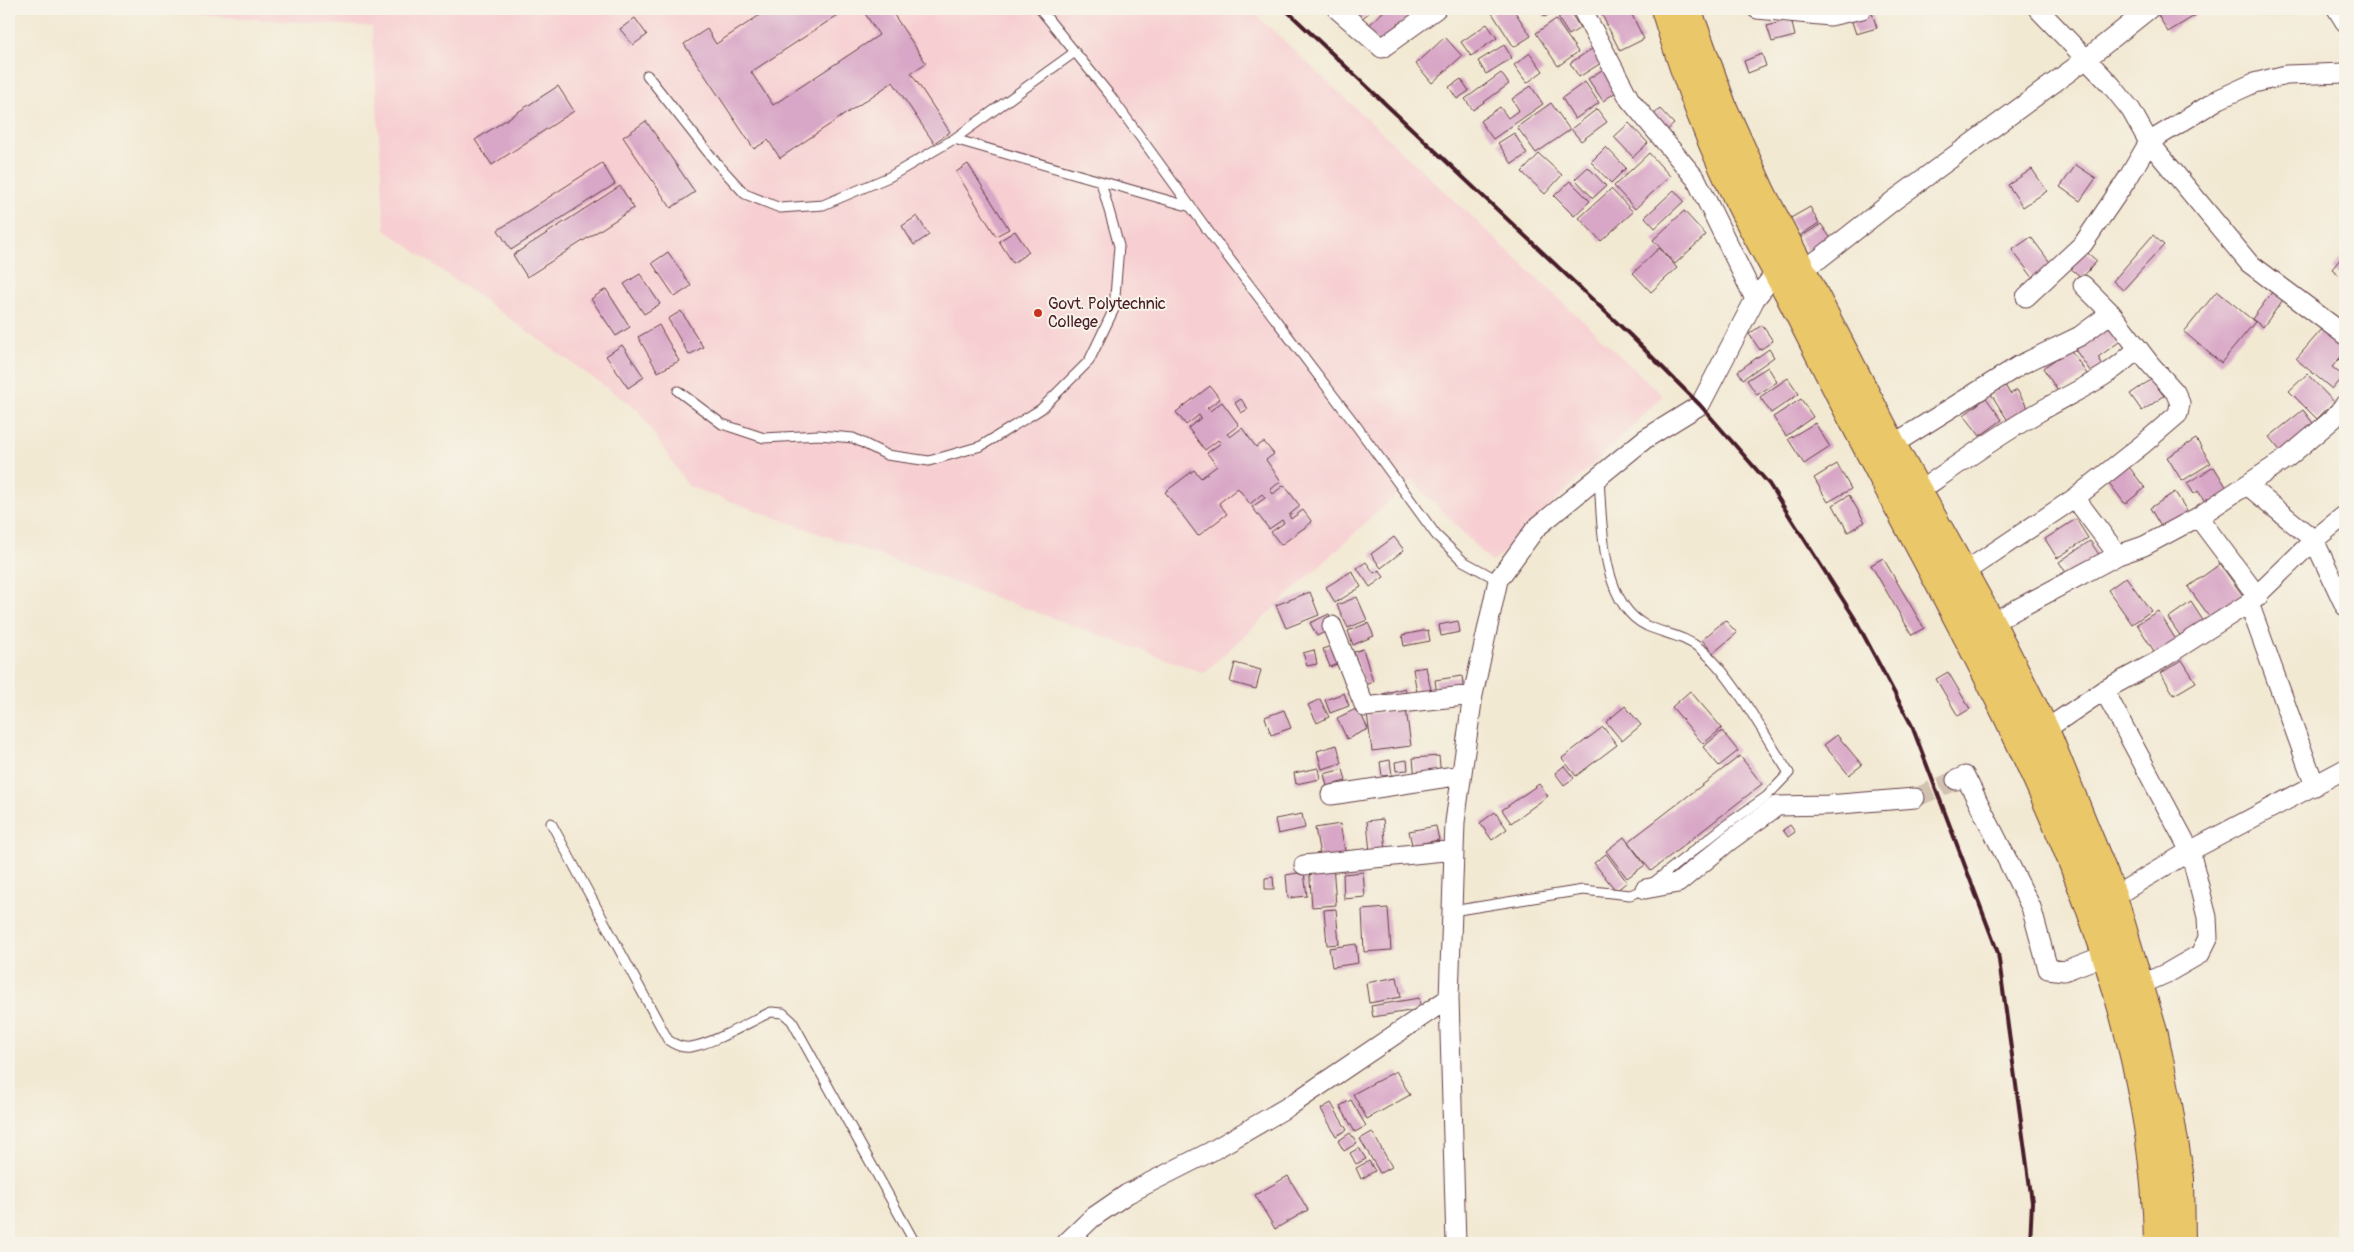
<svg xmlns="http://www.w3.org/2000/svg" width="2354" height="1252" font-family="Pangolin,sans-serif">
<rect width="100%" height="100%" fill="#f7f3e8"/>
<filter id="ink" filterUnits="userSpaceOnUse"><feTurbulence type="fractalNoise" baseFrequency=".02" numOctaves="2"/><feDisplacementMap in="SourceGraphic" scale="10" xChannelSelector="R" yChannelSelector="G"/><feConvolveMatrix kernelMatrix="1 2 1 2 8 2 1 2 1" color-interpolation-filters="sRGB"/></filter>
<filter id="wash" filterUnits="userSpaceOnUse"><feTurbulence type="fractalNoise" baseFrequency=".0096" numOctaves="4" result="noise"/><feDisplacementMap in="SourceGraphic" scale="20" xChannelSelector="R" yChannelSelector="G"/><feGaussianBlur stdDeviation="1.12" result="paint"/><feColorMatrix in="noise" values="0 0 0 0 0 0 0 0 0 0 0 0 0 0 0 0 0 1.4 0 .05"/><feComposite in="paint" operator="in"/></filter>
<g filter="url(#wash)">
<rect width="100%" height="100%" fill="#f2e9d3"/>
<path fill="#f7cfd2" d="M108,9H1250L1663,396L1492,563L1412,480L1204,673L688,486L638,410L385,230L372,27Z"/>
<g id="blocks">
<path fill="#d8a6c6" d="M769,9H847L751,72L773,105L879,35L862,9H890L926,63L911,73L950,132L934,143L893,82L780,158L768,140L754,149L684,44L707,29L716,44Z
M1347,9H1374L1357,22Z
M1386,9H1419L1380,44L1366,28Z
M1499,9H1513L1531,36L1514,47L1492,13Z
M1539,9H1557L1545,17Z
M1599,9H1629L1644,39L1620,51Z
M2157,9H2192L2196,15L2168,32L2155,10Z
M1569,10L1580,28L1569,35L1558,18Z
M1872,13L1877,28L1856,34L1851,19Z
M635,18L647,35L633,45L620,29Z
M1556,19L1578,52L1558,66L1536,33Z
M1791,19L1795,36L1772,42L1767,26Z
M1487,24L1497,38L1471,56L1461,42Z
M1445,37L1462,56L1432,83L1416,64Z
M1504,45L1512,58L1486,74L1478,61Z
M1592,49L1601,63L1579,77L1570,63Z
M1530,53L1543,71L1527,83L1514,65Z
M1762,54L1766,66L1748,73L1744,61Z
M1605,68L1619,90L1603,101L1588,79Z
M1501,73L1509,84L1473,110L1465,99Z
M1461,79L1469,91L1457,99L1449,87Z
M1585,82L1599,103L1575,119L1562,98Z
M558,86L574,111L492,165L475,140Z
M1531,86L1543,104L1493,139L1480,121L1500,107L1508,118L1519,110L1512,99Z
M1551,103L1570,130L1536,153L1517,127Z
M1597,109L1607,122L1581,141L1571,129Z
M1660,109L1674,124L1664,133L1650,118Z
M646,121L695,192L671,208L623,137Z
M1629,123L1648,143L1633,157L1614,137Z
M1514,133L1527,154L1512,164L1498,143Z
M1606,147L1626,168L1611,183L1591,162Z
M1649,153L1670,176L1635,209L1614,186Z
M1539,154L1562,175L1545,194L1522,172Z
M602,163L615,184L511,250L498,230Z
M968,164L1009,229L996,236L956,172Z
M2076,165L2096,178L2080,201L2060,187Z
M1588,167L1606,186L1593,198L1575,179Z
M2032,169L2047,191L2023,207L2008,185Z
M1570,181L1590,201L1574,216L1554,196Z
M620,186L634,208L527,277L513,255Z
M1611,189L1633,212L1601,241L1579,218Z
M1674,190L1684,201L1655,228L1645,217Z
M1810,207L1819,223L1799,236L1789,219Z
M1684,211L1706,235L1675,264L1653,240Z
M917,216L929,235L914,245L902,226Z
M1821,224L1832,240L1810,254L1799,238Z
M1015,231L1029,252L1013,263L999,241Z
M2153,235L2164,245L2123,290L2113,281Z
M2031,237L2055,269L2037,283L2012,250Z
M1659,248L1677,268L1651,292L1633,273Z
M2083,249L2097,261L2082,278L2068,266Z
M668,252L691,286L675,297L652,263Z
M2345,253V270L2340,276L2332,269Z
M640,274L660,304L644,314L624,284Z
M606,289L630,327L616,336L591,299Z
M2217,291L2255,322L2221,363L2184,332Z
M2273,291L2283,300L2263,327L2252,319Z
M681,311L703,347L689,355L668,319Z
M2110,323L2122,340L2098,357L2106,370L2095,378L2074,348Z
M659,325L679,361L658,372L638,337Z
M1762,325L1773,341L1760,350L1749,334Z
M2323,328L2345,347V352L2332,367L2343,376L2332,389L2296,359Z
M622,345L644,377L628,388L606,356Z
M1769,349L1774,357L1743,379L1738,371Z
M2070,349L2087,374L2059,393L2043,368Z
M1768,367L1777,382L1757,395L1747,380Z
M2307,374L2334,402L2317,419L2289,391Z
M1788,378L1799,394L1771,413L1760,397Z
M2152,379L2164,396L2142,411L2130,394Z
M2005,385L2010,394L2017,390L2030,411L2010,424L1991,394Z
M1210,386L1220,399L1207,408L1210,411L1222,402L1239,425L1227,434L1230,437L1242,428L1256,447L1264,442L1274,454L1266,460L1281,481L1270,490L1273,494L1284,485L1300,506L1289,515L1291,519L1303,510L1312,522L1281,545L1271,532L1284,523L1282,520L1269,529L1252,507L1265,498L1262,494L1250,504L1238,488L1219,503L1227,514L1198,536L1165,492L1194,470L1201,478L1217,466L1207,453L1221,443L1218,440L1205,450L1188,428L1201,418L1199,415L1186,425L1176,412Z
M1986,398L2002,420L1980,436L1964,415Z
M1241,399L1248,409L1241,413L1235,403Z
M1801,399L1813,417L1786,436L1773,417Z
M2303,410L2315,426L2282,453L2269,437Z
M1815,423L1830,447L1804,464L1788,439Z
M2196,439L2211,463L2182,481L2167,457Z
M2126,463L2145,488L2125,504L2106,479Z
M1837,464L1851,489L1828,502L1814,478Z
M2214,467L2230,493L2208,506L2198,491L2194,494L2187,483Z
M2175,492L2189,514L2163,530L2150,508Z
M1849,495L1865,522L1848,532L1833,505Z
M2076,519L2088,538L2057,558L2045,539Z
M1394,537L1404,550L1381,568L1371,554Z
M2090,541L2102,559L2071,580L2059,562Z
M1883,558L1924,628L1912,635L1871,565Z
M1366,562L1374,573L1379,570L1384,577L1370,587L1357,568Z
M2220,564L2244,597L2212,620L2188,587Z
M1352,571L1361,587L1335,603L1326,587Z
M2126,577L2151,611L2132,624L2108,590Z
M1310,592L1319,615L1286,628L1276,605Z
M1357,597L1367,620L1348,628L1337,605Z
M2191,602L2206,625L2184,641L2168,618Z
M2158,611L2178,643L2157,656L2137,624Z
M1329,614L1335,627L1317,636L1310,623Z
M1725,620L1737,633L1713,653L1702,640Z
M1458,621L1460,632L1441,636L1439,625Z
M1368,623L1374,636L1353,645L1348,631Z
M1428,630L1430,641L1404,646L1402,635Z
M1342,641L1350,658L1330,667L1323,649Z
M1363,649L1373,682L1365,685L1354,652Z
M1314,650L1317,664L1307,666L1303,653Z
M2182,660L2196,682L2174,695L2161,673Z
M1235,663L1261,670L1256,689L1230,682Z
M1426,667L1431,690L1417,693L1413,669Z
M1948,672L1970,709L1958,716L1936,679Z
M1462,676L1464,693L1437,696L1435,680Z
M1405,688L1409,704L1372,697Z
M1690,691L1722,728L1703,744L1672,707Z
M1344,693L1349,706L1330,713L1325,700Z
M1320,699L1329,717L1317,723L1308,705Z
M1625,706L1641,725L1622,741L1606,722Z
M1358,708L1368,729L1347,739L1337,718Z
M1406,709L1411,746L1372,751L1367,714Z
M1284,710L1291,728L1271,735L1265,717Z
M1603,727L1617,745L1576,776L1562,758Z
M1722,731L1738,751L1719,766L1703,747Z
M1837,735L1862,765L1849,775L1824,745Z
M1337,745L1342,763L1322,769L1317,751Z
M1439,756L1441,777L1415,779L1413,758Z
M1740,756L1762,784L1651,871L1628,842Z
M1390,760L1392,775L1382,776L1380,762Z
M1407,760L1408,770L1396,771L1395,762Z
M1564,766L1574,778L1564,785L1555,773Z
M1318,768L1320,779L1296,784L1294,773Z
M1343,769L1346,781L1327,786L1324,774Z
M1539,784L1548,796L1511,823L1502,810Z
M1495,812L1507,829L1492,840L1480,823Z
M1302,814L1305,828L1278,834L1275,819Z
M1383,819L1386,851L1370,853L1367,821Z
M1340,824L1346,856L1321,861L1315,828Z
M1790,825L1795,832L1788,837L1783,830Z
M1436,826L1439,840L1412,845L1409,831Z
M1624,837L1645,865L1627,878L1606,851Z
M1606,854L1627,882L1616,891L1594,863Z
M1333,864L1336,905L1312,907L1309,867Z
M1304,872L1307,896L1288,898L1286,875Z
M1363,872L1365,897L1344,899L1343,874Z
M1273,877L1274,889H1265V878Z
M1388,908L1391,950L1364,952L1362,910Z
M1336,909L1339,944L1327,945L1324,910Z
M1356,944L1358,963L1332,967L1329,948Z
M1397,977L1401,997L1369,1003L1366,983Z
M1419,998L1421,1009L1373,1017L1371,1006Z
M1396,1071L1410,1095L1367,1119L1353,1094Z
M1351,1100L1366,1126L1355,1132L1340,1106Z
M1331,1103L1347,1130L1336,1136L1321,1109Z
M1372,1132L1392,1167L1380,1173L1360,1139Z
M1350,1133L1357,1143L1344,1151L1338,1141Z
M1359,1148L1366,1159L1356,1164L1350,1153Z
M1369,1161L1375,1171L1361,1179L1356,1168Z
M1288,1176L1308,1210L1275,1229L1255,1195Z"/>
</g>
</g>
<g filter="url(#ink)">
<use href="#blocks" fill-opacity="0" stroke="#633d44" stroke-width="1"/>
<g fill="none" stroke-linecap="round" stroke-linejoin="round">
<path stroke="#d0c1b1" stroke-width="19" stroke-dasharray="19 9" stroke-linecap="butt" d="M1915,798L1956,780"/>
<defs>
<path id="lane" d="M1040,9L1109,94L1209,232L1358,428L1436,535L1463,561L1498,580
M647,75L714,160L745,194L780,208L823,205L889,177L954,139L1075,52
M954,139L1191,207
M678,391L722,424L764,438L819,435L853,438L887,455L929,461L981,446L1041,409L1089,361L1114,309L1119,246L1101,182
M551,823L668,1040C675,1045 681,1048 690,1047C713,1044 749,1022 771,1012L783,1013L792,1021L915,1243
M1452,911L1583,890L1630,895L1645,889L1726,825L1766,797L1789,773C1766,738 1733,676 1702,650C1685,636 1666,634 1647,626C1600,604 1602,520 1599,477"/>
<path id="street" d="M1337,9L1382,48L1436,9
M1582,9L1630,100L1696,179L1755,299
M1757,9L1830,16L1862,9
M2038,9L2111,85L2131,110L2149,142L2249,263L2345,335
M2337,9L2345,22
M1800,269L1819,259L1893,201L2085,60L2149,9
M2026,297L2083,244L2128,178L2149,142L2219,99L2254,83L2286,75L2345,73
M1892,445L2020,365L2080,336L2111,313
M2247,485L2314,540L2345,606
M1918,492C1958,464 1997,436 2039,412C2076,390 2108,379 2138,348
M2075,498L2143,444L2178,414L2180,403L2175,392L2150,364L2111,313L2083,285
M2198,517L2258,597
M1963,573L2075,498L2118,555
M2249,603L2315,786
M1991,623L2118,555L2144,546L2198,517L2287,458L2333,419L2345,404
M1332,626L1365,707L1473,695
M2104,690L2190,851L2207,917L2208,938L2200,954L2167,973L2140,985
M2045,730L2104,690L2158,661L2249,603L2314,540L2345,515
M1956,780L1965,776L2031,907L2048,969L2064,971L2106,955
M1331,795L1461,775
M1304,865L1454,850
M1645,889L1678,883L1729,841L1777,806L1828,805L1915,798
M2113,897L2190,851L2345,769
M1449,998L1456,1243
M1066,1243L1092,1218L1127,1194L1210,1152L1291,1105L1449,998L1455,822L1473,695L1498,580L1536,528L1645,439L1700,405L1755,299L1777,271"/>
<path id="highway" d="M1665,9C1685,75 1709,141 1740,203C1755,233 1772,262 1788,292C1824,364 1861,436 1899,508C2019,730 2155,984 2158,1243
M1687,9L1723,108L1761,192L1892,445L1991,623L2045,730L2113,897L2154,1035L2168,1105L2180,1179L2181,1243"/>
</defs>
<use href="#lane" stroke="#633d44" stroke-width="11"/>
<use href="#street" stroke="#633d44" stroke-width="21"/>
<use href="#highway" stroke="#633d44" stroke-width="30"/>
<use href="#lane" stroke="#fff" stroke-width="9"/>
<use href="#street" stroke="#fff" stroke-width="19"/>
<use href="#highway" stroke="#eac769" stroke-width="28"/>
<path stroke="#4a1f2b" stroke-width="4" d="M1285,9L1630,335L1700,405L1769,484L1854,617L1912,726L1998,953L2032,1202L2030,1243"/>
</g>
</g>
<circle fill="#c8321e" stroke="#f7f3e8" stroke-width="2" cx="1038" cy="313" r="5"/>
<g text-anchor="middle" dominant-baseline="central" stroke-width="4" stroke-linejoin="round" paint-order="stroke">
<g font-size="16" fill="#4a1f2b" stroke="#f7f3e8" text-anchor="start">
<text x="1048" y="304">Govt. Polytechnic<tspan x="1048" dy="18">College</tspan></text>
</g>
</g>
<rect width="2354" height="1252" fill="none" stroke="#f7f3e8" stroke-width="30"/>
</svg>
